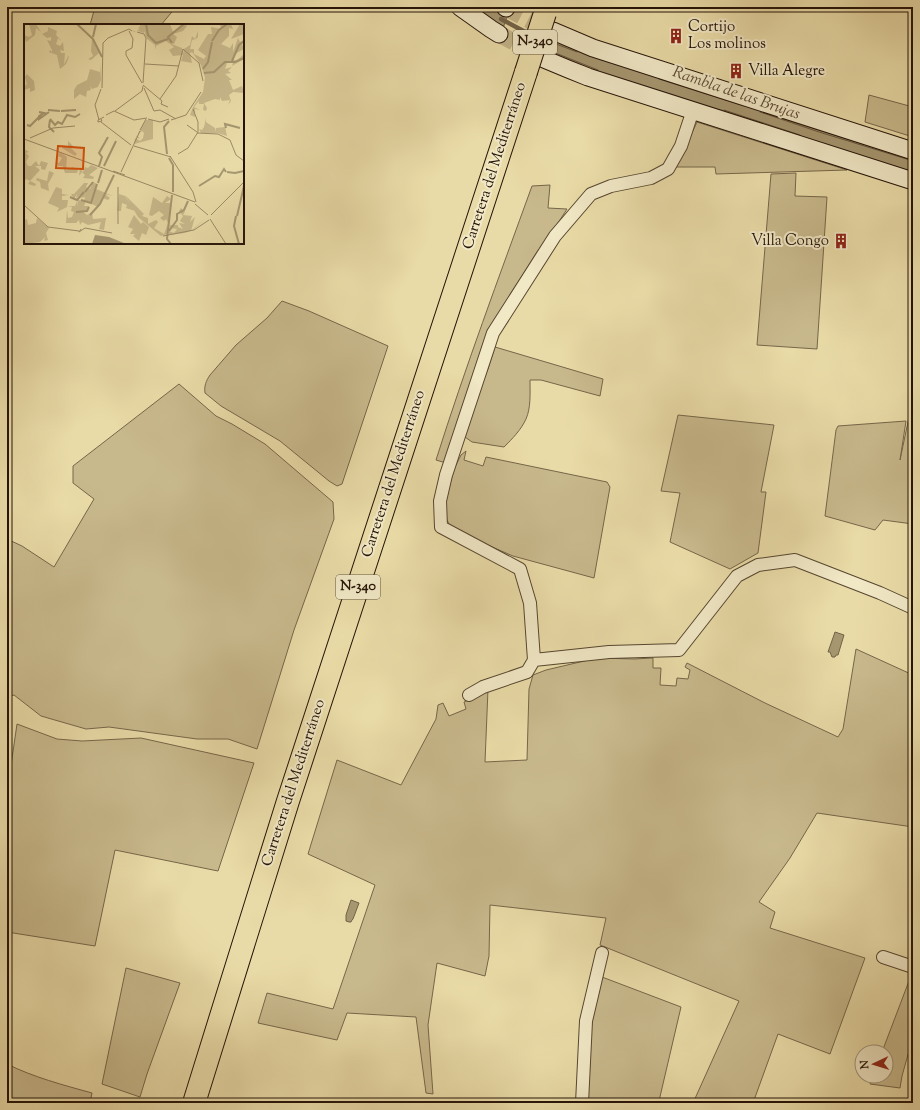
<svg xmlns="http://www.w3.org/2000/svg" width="920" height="1110" font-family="'Sorts Mill Goudy',serif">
<rect width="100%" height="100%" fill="#e9dba7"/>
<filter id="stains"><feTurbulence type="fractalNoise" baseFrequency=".005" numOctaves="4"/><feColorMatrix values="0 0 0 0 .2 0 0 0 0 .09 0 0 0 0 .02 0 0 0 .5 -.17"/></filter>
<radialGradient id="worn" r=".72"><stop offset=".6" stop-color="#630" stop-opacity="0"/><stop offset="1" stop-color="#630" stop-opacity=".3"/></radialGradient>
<path fill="#c8b98c" stroke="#76664a" d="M95,7H176L161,25H90Z
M869,95L913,107V137L865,122Z
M697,122L847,170L716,174L715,167H676Z
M796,173L795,196L827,197L817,349L757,345L771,174Z
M550,185L548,208L567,209L558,223L537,252L497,316L446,463L436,460C465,368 499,277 532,186Z
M282,301L309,311L388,346L342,484L337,486L329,481L280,441L221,406L205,393C204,386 206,381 210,375L236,345L267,318Z
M495,347L603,379L600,396L541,380H530C530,393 531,408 526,419C521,430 512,439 504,447L472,442L465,437L475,400L488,369Z
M179,384L216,416L232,424L265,444L333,502L334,519L294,630L257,749L228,739H197L109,727L86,729L41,716L14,695L7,697V539L22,546L54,567L94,499L73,483V466Z
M913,398V524L883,520L875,530L825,516L836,430L838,426L906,421L900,460Z
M678,415L774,425L761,492H766L758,553L730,569L670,542L680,493L661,491Z
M466,451L464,460L483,466L486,457L607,482L610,487L594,578L513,556L471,538L450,526L445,516V499L455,467L461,455Z
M856,649L913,675V827L817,813L790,858L759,902L775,912L770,928L865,958L830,1054L778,1034L753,1103H693L739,1001L600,945L606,918L490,905L489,956L485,976L437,963L428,1025L433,1094L426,1093L416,1017L347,1013L337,1040L258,1023L267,993L333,1009L375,885L308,854L337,760L401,785L436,719L438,705L443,703L449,716L466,709L464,702L488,689L485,762L527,760L529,689L533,675L546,670L597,658L634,659L653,658V668H661L660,685L676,686L677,678L688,679L690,670L685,667L687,663L765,703L838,737L843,729Z
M17,724L57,739L82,741L141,738L254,763L218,871L115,850L95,946L7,932V793Z
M126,968L180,983L147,1074L140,1097L102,1084Z
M912,973H913V1052L909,1051L902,1076L900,1088L870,1084L873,1076H886V1052H882Z
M602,977L681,1007L659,1101L656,1103H586L591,1025Z
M7,1064C33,1077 63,1085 92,1093L90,1103H7Z"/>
<path fill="#a69771" stroke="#726347" d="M468,7H496L508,14L502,31Z
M552,38L913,157V176L735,118L546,54Z
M835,632L844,635L838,655H836L835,657H832L830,652H828Z
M351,900L359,903L353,919L352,920L351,922H349L346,921V915Z"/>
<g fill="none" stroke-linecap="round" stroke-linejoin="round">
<path stroke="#66563c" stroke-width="1" d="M577,52L556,44L554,45L552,50L553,52L598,70
M659,79L744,106
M724,110L800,135
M760,112L819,132L913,161"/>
<path stroke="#726347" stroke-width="4.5" d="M501,19L531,35"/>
<path stroke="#c2b387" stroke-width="17" stroke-dasharray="17 8" stroke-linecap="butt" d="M506,8L551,31
M499,34L542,57"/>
<defs>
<path id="street" d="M693,110L681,146L668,169L651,178L611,186L591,194L555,236L493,333L446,475L440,501L441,527L520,569L530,603L534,660L609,652L679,650L737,576L758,565L795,560L880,593L913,608
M469,695L483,687L527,672L534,660
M883,957L913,967
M582,1103L586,1021L602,953"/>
<path id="secondary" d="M460,7L491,29L499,34
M505,7L506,8
M553,31L593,48L913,151
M544,59L568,69L588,77L913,181"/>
<path id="highway" d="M194,1103L288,801L526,72"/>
</defs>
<use href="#street" stroke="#564630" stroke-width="14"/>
<use href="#secondary" stroke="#251408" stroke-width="19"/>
<use href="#highway" stroke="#251408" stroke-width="24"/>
<use href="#street" stroke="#f1e8c6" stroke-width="12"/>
<use href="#secondary" stroke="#f1e8c6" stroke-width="17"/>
<use href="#highway" stroke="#e9dba7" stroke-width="22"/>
<defs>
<path id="highway-bridge" d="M526,72L545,13"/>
</defs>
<use href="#highway-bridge" stroke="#251408" stroke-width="24" stroke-linecap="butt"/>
<use href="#highway-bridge" stroke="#e9dba7" stroke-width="22"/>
</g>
<defs>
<symbol id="building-bare" viewBox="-9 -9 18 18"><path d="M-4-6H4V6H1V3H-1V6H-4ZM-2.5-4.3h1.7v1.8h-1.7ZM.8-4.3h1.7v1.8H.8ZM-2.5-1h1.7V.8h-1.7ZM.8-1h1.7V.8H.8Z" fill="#8f2418" stroke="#f1e8c6" stroke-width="2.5" paint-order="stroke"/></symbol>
</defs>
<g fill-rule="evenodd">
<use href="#building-bare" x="665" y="25" width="22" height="22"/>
<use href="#building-bare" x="725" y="60" width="22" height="22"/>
<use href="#building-bare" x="830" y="230" width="22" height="22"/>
</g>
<g text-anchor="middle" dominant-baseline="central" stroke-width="4" stroke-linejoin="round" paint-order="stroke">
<g fill="#f1e8c6" stroke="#625441" stroke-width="1">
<rect x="513" y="30" width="44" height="24" rx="3"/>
<rect x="336" y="575" width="44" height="24" rx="3"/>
</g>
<g font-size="14" font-weight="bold" fill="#251408">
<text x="535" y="42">N-340</text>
<text x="358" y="587">N-340</text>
</g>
<g font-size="15" fill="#251408" stroke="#f1e8c6" text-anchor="start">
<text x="688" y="27">Cortijo<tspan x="688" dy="17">Los molinos</tspan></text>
<text x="748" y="71">Villa Alegre</text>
<text x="829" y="241" text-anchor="end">Villa Congo</text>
</g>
<g font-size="15" fill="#251408" stroke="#f1e8c6">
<text transform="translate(495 166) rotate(-72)">Carretera del Mediterráneo</text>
<text transform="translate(394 474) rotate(-72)">Carretera del Mediterráneo</text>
<text transform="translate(294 783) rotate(-72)">Carretera del Mediterráneo</text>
</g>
<g font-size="16" font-style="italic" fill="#594832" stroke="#f1e8c6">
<text transform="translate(736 94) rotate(19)">Rambla de las Brujas</text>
</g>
</g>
<g transform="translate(24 24)">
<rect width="220" height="220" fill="#e9dba7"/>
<path d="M5,0H12L17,8L12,4L11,11L2,18L0,11L5,13L8,11ZM117,0H146L149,8L161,0L163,2L159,7L149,10L153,13L150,20L145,19L158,24L159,30L160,25L166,21L168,12L171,15L174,7V13L172,15L168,16L166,25H170V30L180,35L182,32L174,26L184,10H188L187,3L197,5L196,0H207L209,5L205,4V12L197,20L206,24L209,19V28L214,14L216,18L220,16L218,20L220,25L211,30L209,35L212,37L220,30V35L208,42L209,39H203L201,45L208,43L204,47L207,49L201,50L208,56H205L209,66L218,62L220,69L209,68L205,71L207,77L204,81L206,76L198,77L196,73V76L191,75L180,79L183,84L182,87L179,86L180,80H175V77L170,83L176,86L171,85V93L166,91L169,83L179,68L181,54L177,41L168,28L166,29L168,39L157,37L159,31L149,32L145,26L150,23L142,17L132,22L131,26V21L123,15L120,7V9L114,7L116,3L112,8H110L108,6L112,8ZM216,0H220V10L207,15ZM24,3L33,7L32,11L38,17L34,14L32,20L36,22L39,18L40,27L36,26L37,29H41L40,40L44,33L43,31L45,33L42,40L36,45L33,31L25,28L26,26L28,28V26L23,16L27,17V13L23,14L18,10L24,7ZM68,14L75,29L67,36L64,35L69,32L67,27ZM76,38L77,56L74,63L68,65L66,62L67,66L63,67L62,73L56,70L50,75V66L53,61L63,56L66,45L76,48ZM3,50L10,57L11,66L6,68V64L0,66V59L1,62L3,60L1,53ZM182,94V98L191,104L192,108V104L201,103L203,112L194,109H177L175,105L178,106L180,103ZM122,96H129V115L110,120L111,114L116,117L119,114L120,109L118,107L113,111L116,115L112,113ZM44,117L49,122L47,124L53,130L51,132L38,124V121L44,123ZM0,125L5,128L2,129L5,132L2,138L4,142H7L12,137L15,142L17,137L24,139L21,146L17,145V142H11L16,146L6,157L12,160L11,162L4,160L6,157L2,155L0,158ZM36,128L43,133L42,146L49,143L54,146L53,149H41L39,142H34L32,138L35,139L38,134L34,132ZM67,141L74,144L65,151L70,153L69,155L59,154L61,151L58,148L55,152L56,144L59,148L61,143L64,144ZM25,147L30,149L24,160L25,167L17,164L16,158L12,156L13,154L23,157ZM69,158L73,160L72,165L89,172L81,170L86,174L84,176L78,174L74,183L62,177L60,182H65L64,187H58L63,191L68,189L69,195L82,194L80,206L75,205L77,198L64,201L58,198L56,201L55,196L52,199H42L43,186L44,194L48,193L50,188L47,187L48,183L44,182H51L53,177V182L54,176L60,177L61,173L57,174L59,169L52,174L53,170L50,175L47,170H50L60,159H64L62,163L66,165ZM32,163L38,165V170L45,171L38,172V176H44L43,183L33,188L35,184L24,179ZM95,170L101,172L111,187L102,184L103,181L98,179L97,187H93ZM101,171L120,190L118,192L124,194V200L132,196L134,198L130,204L140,210L144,199L142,195L140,197L136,194L140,191L135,187L128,192L125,191L129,173L138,179L143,172L147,175L141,179H147L143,210L137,212L114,193ZM157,184L161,188L159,191L168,192L166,198L171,193L167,207L182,194L169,206L161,209L144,211L145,207L150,209L153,205L147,204L145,207L146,201H154V203L159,205L155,199L161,200L156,197L159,192L155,187ZM110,191L117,200L119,198L125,203L122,211L118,209L115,217L109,212L111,210H106L109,205L104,203ZM13,194L25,204L22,209L24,216L20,217L21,213L16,218L0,220V196L3,195L4,201L12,199Z" fill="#c8b98c"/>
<path d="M71,211L85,213L100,219L68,220Z" fill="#a69771"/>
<path fill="none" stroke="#a69771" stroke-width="2" d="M53,0L69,15L78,33M122,0L124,11L132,19L144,15M69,13L72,0M188,17L195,6L203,0M148,19L144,13L160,0M208,37L215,21L220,17M179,45L184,38L188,18M180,49L190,48L201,38H211L220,34M24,86L36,87M37,87L52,86M15,88L20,89L15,92V95L25,88M26,95L31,101L34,98L38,100L43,91L51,93L56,90M26,96L25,103L30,108M3,101L6,102L18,90M202,104L201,100L216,104M143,130L140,103L145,97M145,134L149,141V168M75,142L78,133L75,129L84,113M80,142L92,117M203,148L211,149L220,147M74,159L78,146M175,162L191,152L195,153L200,145L202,148M61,168L69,158M46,173L53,176L60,168M57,176L67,179L73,160M52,188L63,187L65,183M66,191L76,180L90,151M212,192L210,202L215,220M213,192L220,162M145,207L153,196V190L160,186L164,177M147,220L143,215L148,171"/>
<path fill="none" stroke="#9b8b67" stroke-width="1" d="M105,7L109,15L108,24L102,27V31L118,59M113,8L120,10L122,14L119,59M121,40L155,42M119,61L138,77L137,80L144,83M78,64L79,19L84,14L105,5L108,7M120,64L130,87M136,75L152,52L159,25L175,39L179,57M91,87L118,67L119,62M130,87L136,86L152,95M82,91L90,87L110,96L123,94M77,95L78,97L74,98V96L80,93M124,95L136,98L145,95M75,96L71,81L77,65M147,96L162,91L177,68M77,98L107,121M163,101L173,108M116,106L122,95M173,109L194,110L206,116L212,131L220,137M6,114L29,104L51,102M0,115L171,178M110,122L147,133M154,130L164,124L174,108V98L169,85M146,132L169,168L172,178M89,147L101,151M97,148L116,107M171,180L184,191M0,181L24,203L55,207M187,191L220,158M186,195L202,220M94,200V163M57,205L55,208L61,204L88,209M170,206L185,196M139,212L170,206"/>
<path fill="#d4520c" fill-opacity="0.15" stroke="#d4520c" stroke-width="2" d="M34,122L60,124L59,145L32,144Z"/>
<rect width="220" height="220" fill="none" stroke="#251408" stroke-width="2"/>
</g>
<rect width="920" height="1110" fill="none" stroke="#e9dba7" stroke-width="24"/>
<rect x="8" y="8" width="904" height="1094" fill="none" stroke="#251408" stroke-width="2"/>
<rect x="12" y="12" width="896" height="1086" fill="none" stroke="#251408"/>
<g transform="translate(874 1064) rotate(266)"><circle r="19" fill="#f1e8c6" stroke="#9f937a"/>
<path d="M0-3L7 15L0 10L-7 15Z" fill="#8f2418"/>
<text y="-6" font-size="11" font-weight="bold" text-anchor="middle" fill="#251408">N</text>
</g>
<rect width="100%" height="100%" filter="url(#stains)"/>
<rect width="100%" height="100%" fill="url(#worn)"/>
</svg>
